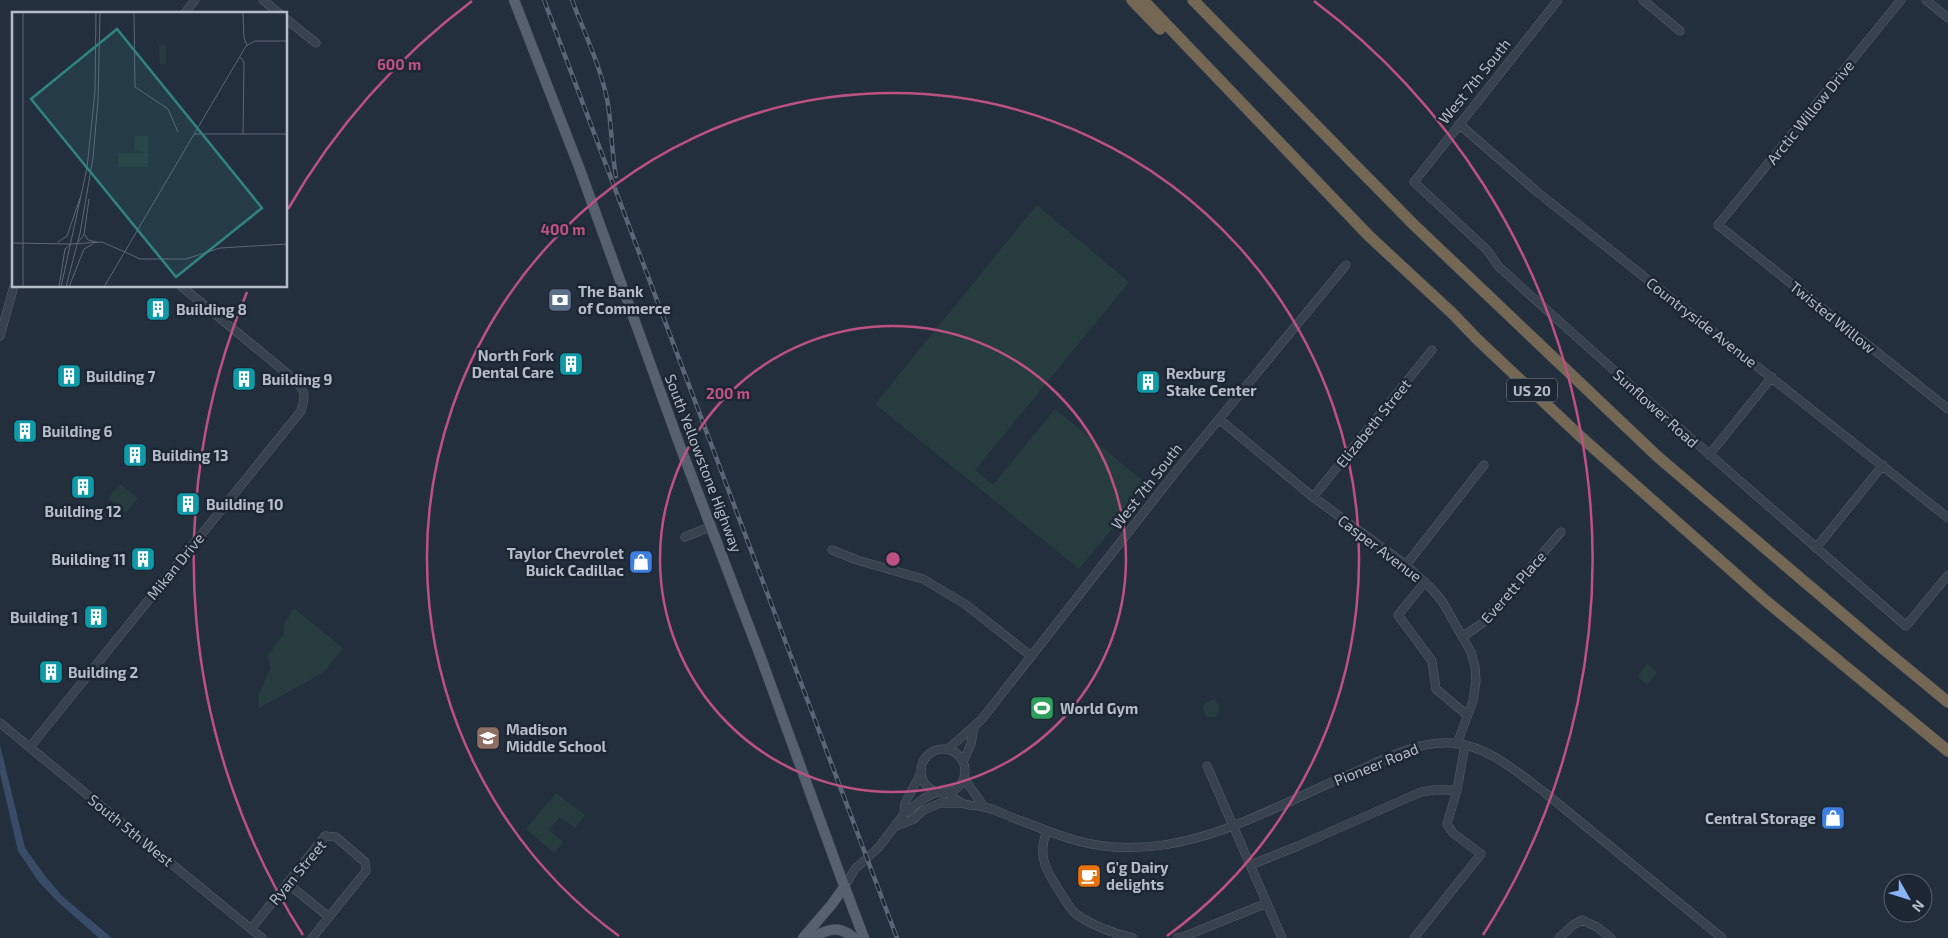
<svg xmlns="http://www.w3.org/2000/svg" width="1948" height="938" font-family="'Exo 2',sans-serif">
<rect width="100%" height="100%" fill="#242f3e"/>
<path fill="#263c3f" d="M1037,205L1129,282L975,470L993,485L1055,409L1148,485L1079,569L875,404Z
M120,484L138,498L126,513L108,498Z
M294,608L343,648L323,673L259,708L258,696L270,669L268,655L283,635L284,624Z
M1647,664L1657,672L1647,685L1637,676Z
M1214,699L1220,706L1216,717H1207L1203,710L1204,704Z
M556,793L585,815L575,828L560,817L549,830L563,842L554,853L526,829Z"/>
<path fill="#394c67" d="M0,745L25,848L46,877L62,896L112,938H99L57,901L39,882L18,851L0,773Z"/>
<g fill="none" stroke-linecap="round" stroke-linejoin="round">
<defs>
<path id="minor" d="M263,0L280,14
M1558,0L1414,182L1487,250L1499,267L1646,399L1906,626L1948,575
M1643,0L1680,31
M1901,0L1718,225L1948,409
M1926,0L1948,18
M184,14L195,0
M286,19L316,43
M1459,124L1536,191L1948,518
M0,336L14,286
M1219,419L1313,497L1406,565L1431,588L1442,601L1471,652L1475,667L1476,681L1473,701L1457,744
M1709,455L1772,377
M1313,497L1432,350
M685,537L712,526
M1816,548L1883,465
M832,550L857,560L923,579L965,604L1031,656
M1406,565L1484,465
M1425,582L1398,615L1432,661L1436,689L1467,715
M1462,637L1484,622L1561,532
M0,723L262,938
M30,747L301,411C306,396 305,391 295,380L181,286
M921 771a22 22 0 1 1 44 0a22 22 0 1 1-44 0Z
M948,749L982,719L1177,470L1346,265
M963,762L971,744L974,728
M1207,766L1282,938
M964,778L984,807
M946,792C951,796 956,800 962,803C968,806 977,805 984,807C995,809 1005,815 1016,819C1041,828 1064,839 1091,844C1184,862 1266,810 1348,775C1381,761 1415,741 1452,743C1487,745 1517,772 1544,792L1722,938
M904,814L905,803L921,773
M896,826L914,819L922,811L940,803H961
M1047,831C1036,857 1048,874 1062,895C1066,901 1070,909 1076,914C1093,926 1112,933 1133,938
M1250,865L1298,846L1421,792L1434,790H1457L1465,745
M287,883L329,917
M845,886L855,869L879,847L904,814L923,799L937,792
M251,929L325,836L336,837L365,862L366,871L312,938
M1177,938L1183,937L1267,903
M1414,938L1481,854L1453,833L1447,824L1457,790
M1559,938L1573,925L1582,920L1597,927L1611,938"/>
<path id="major" d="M514,0L579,167L680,446L761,658L839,872L864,938
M803,938L832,904L845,886
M810,938C827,930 838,924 854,938"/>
<path id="highway" d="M1132,0L1160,29
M1143,0L1369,236L1452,313L1478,340L1581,437L1766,601L1948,751
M1193,0L1413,224L1658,457L1880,646L1948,702"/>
</defs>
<use href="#minor" stroke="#565f6c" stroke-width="9"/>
<use href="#major" stroke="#414a57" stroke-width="11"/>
<use href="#highway" stroke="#434c59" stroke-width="12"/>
<use href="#minor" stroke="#38414e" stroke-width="8"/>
<use href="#major" stroke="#56606e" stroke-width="10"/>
<use href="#highway" stroke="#746855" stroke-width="11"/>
<defs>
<path id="rail" d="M544,0L897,938
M572,0C584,32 600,65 607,99C612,124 611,150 616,176"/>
</defs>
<use href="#rail" stroke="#5a6575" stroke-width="4.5"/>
<use href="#rail" stroke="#1d2633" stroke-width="2.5" stroke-dasharray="8" stroke-linecap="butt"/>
</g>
<g fill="none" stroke="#bd5182" stroke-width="2.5">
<circle cx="893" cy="559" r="233"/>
<path d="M619 936A466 466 0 1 1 1167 936"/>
<path d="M303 935A699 699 0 0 1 247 292M288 209A699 699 0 0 1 472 1M1314 1A699 699 0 0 1 1483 935"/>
</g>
<defs>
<symbol id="bank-square" viewBox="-11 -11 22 22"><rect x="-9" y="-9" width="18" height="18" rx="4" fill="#5c6f8a" stroke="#1d2633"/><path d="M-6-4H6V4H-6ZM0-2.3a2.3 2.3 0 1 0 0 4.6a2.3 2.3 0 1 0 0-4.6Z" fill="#fff"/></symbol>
<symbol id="building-square" viewBox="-11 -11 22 22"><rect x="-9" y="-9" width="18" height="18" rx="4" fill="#0f9aa8" stroke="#1d2633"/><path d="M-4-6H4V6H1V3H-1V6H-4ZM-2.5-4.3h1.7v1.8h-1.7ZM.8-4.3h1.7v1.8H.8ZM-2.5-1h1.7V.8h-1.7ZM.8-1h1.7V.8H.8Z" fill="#fff"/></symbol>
<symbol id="shop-square" viewBox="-11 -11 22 22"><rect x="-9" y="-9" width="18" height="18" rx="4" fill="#3f7fe0" stroke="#1d2633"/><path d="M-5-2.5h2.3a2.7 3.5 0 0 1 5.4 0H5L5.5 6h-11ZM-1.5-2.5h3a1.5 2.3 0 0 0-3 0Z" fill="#fff"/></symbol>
<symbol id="stadium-square" viewBox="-11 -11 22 22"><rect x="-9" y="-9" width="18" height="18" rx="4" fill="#2e9e5b" stroke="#1d2633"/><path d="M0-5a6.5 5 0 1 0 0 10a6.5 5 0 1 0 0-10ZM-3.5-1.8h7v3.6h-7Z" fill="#fff"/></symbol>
<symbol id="school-square" viewBox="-11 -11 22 22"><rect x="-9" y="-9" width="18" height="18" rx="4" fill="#8d6e63" stroke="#1d2633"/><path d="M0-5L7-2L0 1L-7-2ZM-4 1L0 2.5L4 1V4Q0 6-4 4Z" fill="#fff"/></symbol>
<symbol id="cafe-square" viewBox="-11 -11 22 22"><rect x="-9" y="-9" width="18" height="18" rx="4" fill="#e8710a" stroke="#1d2633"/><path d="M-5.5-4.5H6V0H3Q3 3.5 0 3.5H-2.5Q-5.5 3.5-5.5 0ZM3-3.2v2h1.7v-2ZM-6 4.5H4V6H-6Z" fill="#fff"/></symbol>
</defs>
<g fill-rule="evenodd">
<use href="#bank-square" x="546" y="286" width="28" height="28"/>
<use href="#building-square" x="144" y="295" width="28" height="28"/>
<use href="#building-square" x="557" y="350" width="28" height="28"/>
<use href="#building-square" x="55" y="362" width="28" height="28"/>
<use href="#building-square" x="230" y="365" width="28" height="28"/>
<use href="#building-square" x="1134" y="368" width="28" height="28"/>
<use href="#building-square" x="11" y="417" width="28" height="28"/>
<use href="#building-square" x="121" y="441" width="28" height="28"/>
<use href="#building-square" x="69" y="473" width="28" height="28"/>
<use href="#building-square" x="174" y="490" width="28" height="28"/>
<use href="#building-square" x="129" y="545" width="28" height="28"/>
<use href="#shop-square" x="627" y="548" width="28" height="28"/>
<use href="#building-square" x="82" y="603" width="28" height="28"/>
<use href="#building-square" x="37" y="658" width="28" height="28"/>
<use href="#stadium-square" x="1028" y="694" width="28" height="28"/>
<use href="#school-square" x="474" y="724" width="28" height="28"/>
<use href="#shop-square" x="1819" y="804" width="28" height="28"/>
<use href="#cafe-square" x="1075" y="862" width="28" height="28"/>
</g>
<g text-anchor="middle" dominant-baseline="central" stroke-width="5" stroke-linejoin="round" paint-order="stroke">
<rect fill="#1d2633" stroke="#878f9c" stroke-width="1" x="1507" y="378.5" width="50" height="23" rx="4"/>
<g font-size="14" font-weight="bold" fill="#b4bcc9">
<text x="1532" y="390">US 20</text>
</g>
<g font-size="15" fill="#b4bcc9" stroke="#1d2633">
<text transform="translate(1474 81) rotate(-51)">West 7th South</text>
<text transform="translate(1810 112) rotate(-51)">Arctic Willow Drive</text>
<text transform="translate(1833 317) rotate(39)">Twisted Willow</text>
<text transform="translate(1702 322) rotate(38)">Countryside Avenue</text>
<text transform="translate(1656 408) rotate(42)">Sunflower Road</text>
<text transform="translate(1373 423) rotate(-51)">Elizabeth Street</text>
<text transform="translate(704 463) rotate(69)">South Yellowstone Highway</text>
<text transform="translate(1146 486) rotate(-52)">West 7th South</text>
<text transform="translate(1380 548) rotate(37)">Casper Avenue</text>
<text transform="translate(175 566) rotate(-51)">Mikan Drive</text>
<text transform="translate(1513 587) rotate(-49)">Everett Place</text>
<text transform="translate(1376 764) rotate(-22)">Pioneer Road</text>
<text transform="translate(131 830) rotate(39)">South 5th West</text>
<text transform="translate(297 872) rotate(-50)">Ryan Street</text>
</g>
<g font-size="15" font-weight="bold" fill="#b4bcc9" stroke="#1d2633" text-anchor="start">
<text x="578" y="291">The Bank<tspan x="578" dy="17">of Commerce</tspan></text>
<text x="176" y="309">Building 8</text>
<text x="554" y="355" text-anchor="end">North Fork<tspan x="554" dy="17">Dental Care</tspan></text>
<text x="1166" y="373">Rexburg<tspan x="1166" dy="17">Stake Center</tspan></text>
<text x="86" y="376">Building 7</text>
<text x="262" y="379">Building 9</text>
<text x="42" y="431">Building 6</text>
<text x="152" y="455">Building 13</text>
<text x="206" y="504">Building 10</text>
<text x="83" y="511" text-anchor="middle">Building 12</text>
<text x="624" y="553" text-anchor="end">Taylor Chevrolet<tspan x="624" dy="17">Buick Cadillac</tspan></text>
<text x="126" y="559" text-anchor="end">Building 11</text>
<text x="78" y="617" text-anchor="end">Building 1</text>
<text x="68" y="672">Building 2</text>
<text x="1060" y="708">World Gym</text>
<text x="506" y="729">Madison<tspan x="506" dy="17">Middle School</tspan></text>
<text x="1816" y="818" text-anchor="end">Central Storage</text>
<text x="1106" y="867">G'g Dairy<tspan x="1106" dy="17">delights</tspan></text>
</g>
</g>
<g transform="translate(12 12)">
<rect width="275" height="275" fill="#242f3e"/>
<path d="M147,32L154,33V52H148ZM123,124H136V155H106V141H135L123,138Z" fill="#263c3f"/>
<path fill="none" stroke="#5e6776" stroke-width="1" d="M122,0L123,75L156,97L166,120M231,0L232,26L235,33M228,45L232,50L231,122M182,122H275M73,223L76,228L85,230M46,230L55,224L68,186M66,230L72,223L77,187M0,231L58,232M59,232L90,230L113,240M113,240L128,247H174L208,236L275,232M11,275V0M47,275L53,237L59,232M49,275L75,156L83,79L84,0M54,275L68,221L81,146L86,88L88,0M57,275L72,237L81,232M92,275L234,34L243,29H275"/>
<path fill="#308480" fill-opacity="0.15" stroke="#308480" stroke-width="2.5" d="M105,17L250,196L164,265L19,87Z"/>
<rect width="275" height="275" fill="none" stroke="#b4bcc9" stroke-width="2.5"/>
</g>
<circle cx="893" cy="559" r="8" fill="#bd5182" stroke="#1d2633" stroke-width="2.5"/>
<g font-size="15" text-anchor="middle" font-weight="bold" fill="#bd5182" stroke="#1d2633" stroke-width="5" stroke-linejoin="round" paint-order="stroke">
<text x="399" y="70">600 m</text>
<text x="563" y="235">400 m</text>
<text x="728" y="399">200 m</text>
</g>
<g transform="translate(1908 898) rotate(129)"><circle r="24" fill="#1d2633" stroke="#59626f"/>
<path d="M0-4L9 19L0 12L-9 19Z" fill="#8ab4f8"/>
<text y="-8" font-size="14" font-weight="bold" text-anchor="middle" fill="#b4bcc9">N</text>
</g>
</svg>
